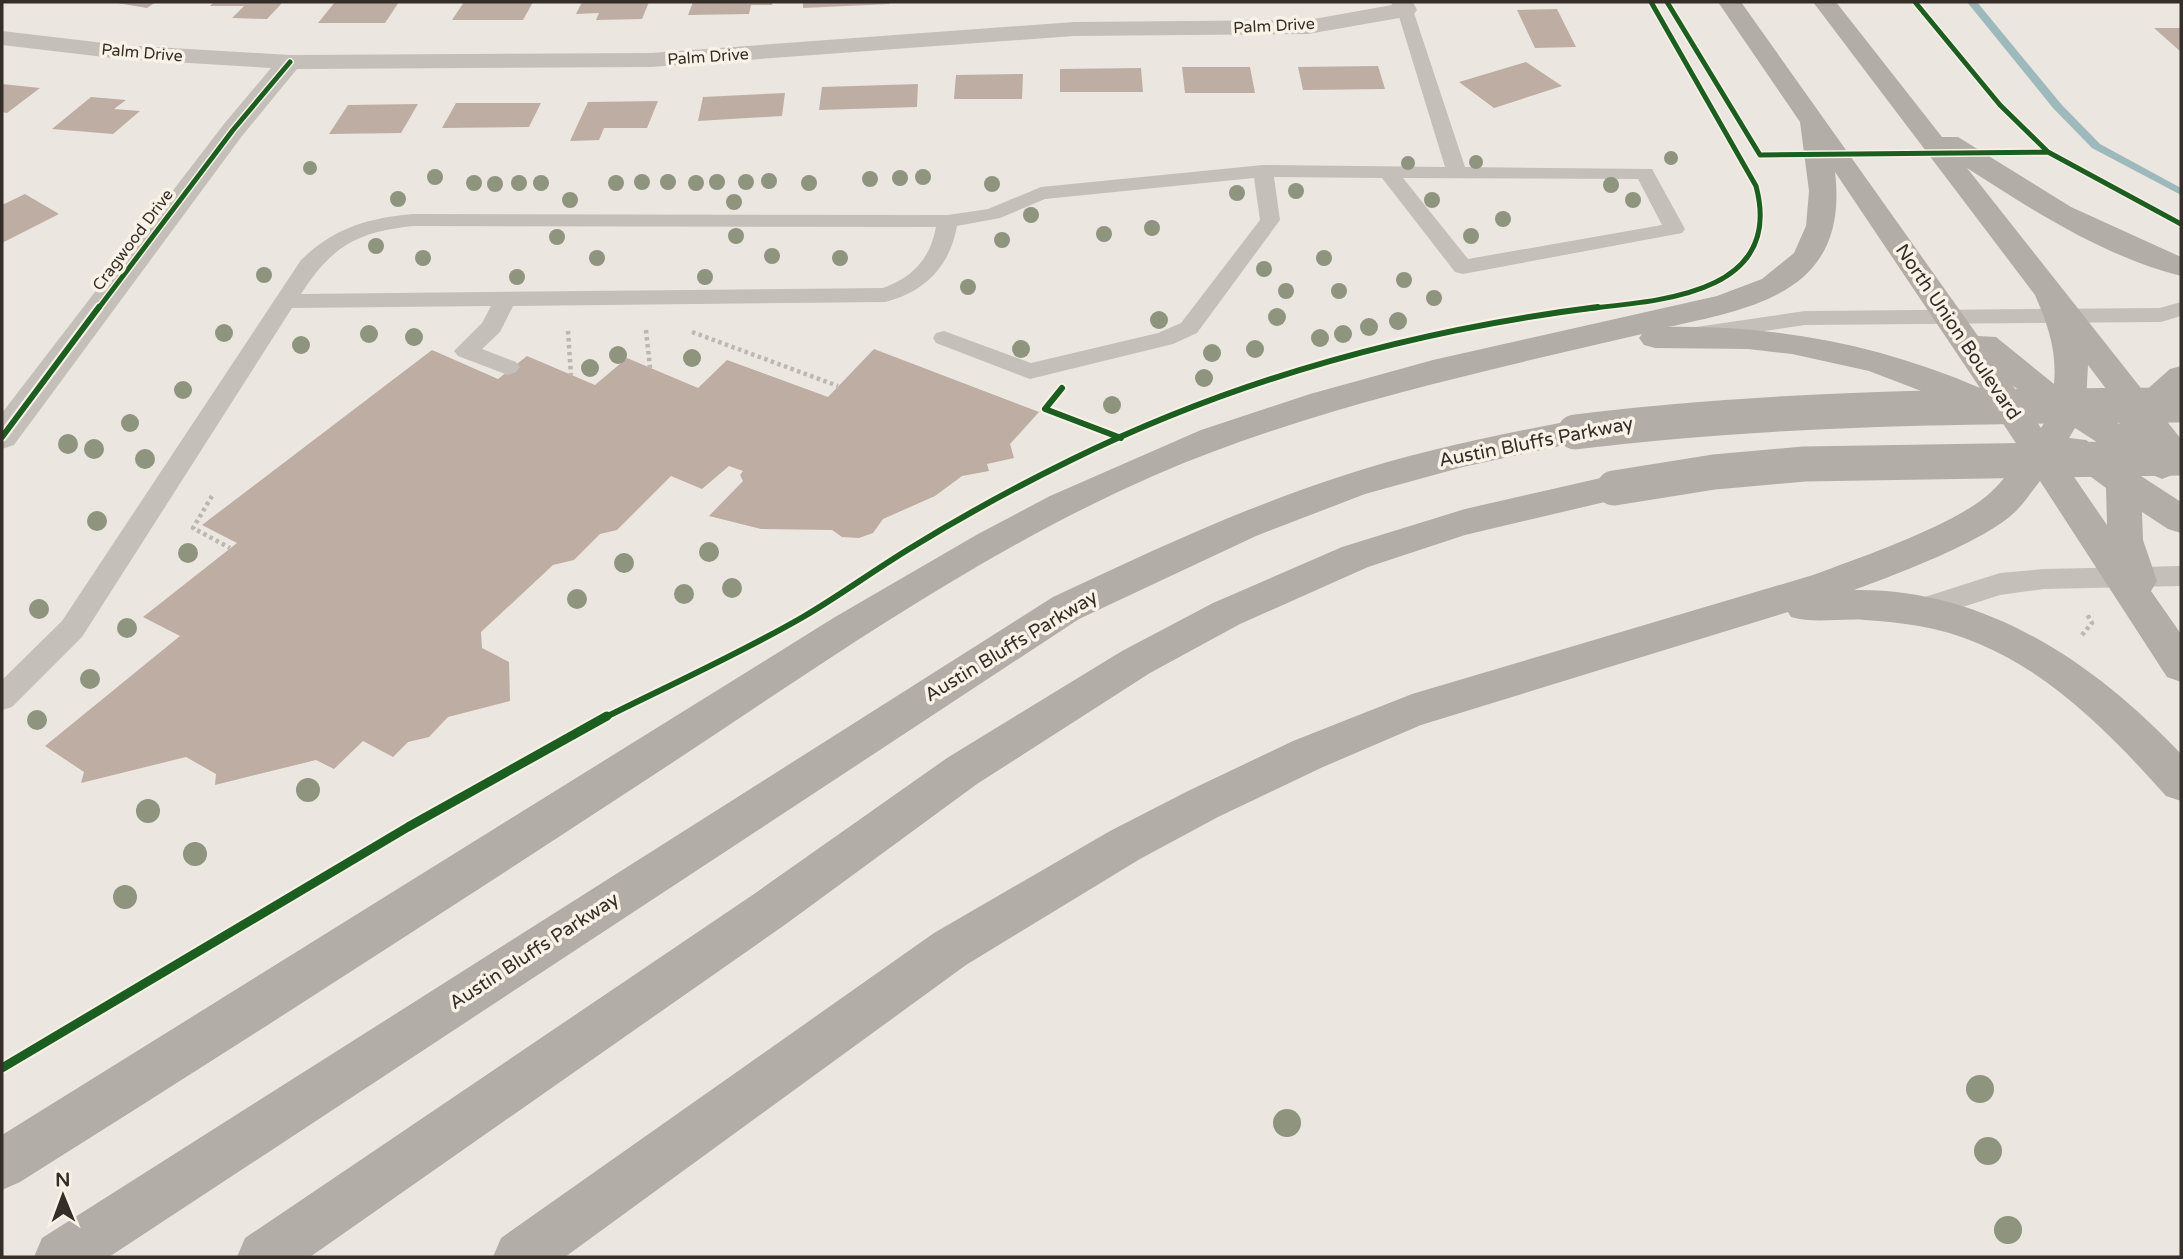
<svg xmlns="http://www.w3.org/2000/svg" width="2183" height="1259" font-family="'Varela Round',sans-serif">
<rect width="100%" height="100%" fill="#ebe7e0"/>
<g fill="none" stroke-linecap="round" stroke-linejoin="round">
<path fill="#9db9bb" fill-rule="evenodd" d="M1967,2H1977L2061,104L2100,144L2181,188V195L2092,148L2053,108Z"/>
</g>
<path fill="#beada2" d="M111,2H156L147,8Z
M214,2H265L282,3L267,19L232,18L244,6H210Z
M335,2H399L385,23H318Z
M464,2H533L523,20H452Z
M582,2H649L642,19L596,20L599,13L576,14Z
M693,2H773L772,5H751L749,14L688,15Z
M803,2H889V4L803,8Z
M1557,9L1576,47L1535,48L1517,10Z
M2154,28H2181V52Z
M1526,62L1562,86L1494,108L1459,82Z
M1378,66L1385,89L1303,90L1298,67Z
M1182,67H1250L1255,93H1185Z
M1141,68L1143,92H1060V69Z
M1023,74L1022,99H954L956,75Z
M2,84L40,88L7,113L2,112Z
M918,84L917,107L819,110L822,87Z
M785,93L782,116L698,121L703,97Z
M91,97L126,100L114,109L140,111L113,134L52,129Z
M658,101L647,128H604L599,140L570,141L588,102Z
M456,103H541L529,127L442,128Z
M418,104L401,133L329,134L348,105Z
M25,194L59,214L2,243V205Z
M874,349L1039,412L1010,444L1014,458L987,464L989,471L962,476L935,496L883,519L873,533L859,538L842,537L832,530L761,529L709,516L743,481L740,475L743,471L729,466L702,489L671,476L617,530L600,534L574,560L553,565L481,632L482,648L509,662L510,701L448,717L429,737L408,742L393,757L363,741L334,769L316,760L215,785L216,774L186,757L81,783L84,772L45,746L180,636L143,617L237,543L202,525L432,350L498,379L527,356L595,385L627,358L698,388L727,360L828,397Z"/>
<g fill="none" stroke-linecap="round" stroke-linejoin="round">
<path stroke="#bdb7b1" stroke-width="4.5" stroke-dasharray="3.5 3.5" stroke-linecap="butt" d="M646,330L650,368
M568,331L571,375
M692,332L838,386
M212,496L193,528L230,548
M2082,635L2092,623L2087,614"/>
<path fill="#c4bfb9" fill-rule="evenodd" d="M1405,5L1413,10L1465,167L1652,169L1685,229L1682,233L1463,274L1455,272L1382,178L1274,177L1280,220L1197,333L1173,344L1030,379L936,343L933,338L936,333L944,331L1031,363L1158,333L1181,323L1260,220L1254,178L1045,199L1000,218L957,226C950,266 925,292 885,302L513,306L500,332L482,349L516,362L520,367L516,372L508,375L458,356L454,351L482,323L491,306L292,308L82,637L12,707L2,710V680L62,621L301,260C334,228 368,218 413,214L948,215L988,209L1041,187L1263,165L1445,167L1397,10ZM1403,178L1638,179L1662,225L1468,259ZM413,226L936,227C930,259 913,277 883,288L301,294C332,246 357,232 413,226Z
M2181,302V316L2161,322L1805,325L1696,341L1688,339L1685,334L1688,329L1696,327L1805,311L2160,308Z
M2181,566V586L2044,589L2000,595L1919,621L1909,618L1905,610L1909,602L2000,573L2044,569Z"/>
<path fill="#c4bfb9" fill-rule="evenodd" d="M1391,2H1413L1417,10L1413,15L1405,17L1308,34L1074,36L651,67L297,69L242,136L14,445L2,449V413L224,124L271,68L121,59L2,45V31L121,45L290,55L651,53L1074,22L1308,20L1392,5Z"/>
<path fill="#b3ada8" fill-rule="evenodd" d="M1718,2H1741L1978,336L1996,337L2054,384C2057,351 2048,325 2035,295L1813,2H1836L1942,137H1958L2071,207L2181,257V276C2105,257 2032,210 1967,168L2144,392L2170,369L2181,366V395L2161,414L2181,439V475L2175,474L2162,479L2141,470V476L2181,502V533L2168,529L2142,512L2143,540L2157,581L2151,591L2181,634V682L2167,677L2040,481C2032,491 2025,502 2016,511C1986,541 1895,575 1854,590C1985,588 2095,663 2181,754V801L2166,796C2099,721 2023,644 1919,626C1901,623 1883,621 1865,620C1840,618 1815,624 1791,617L1788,612L1421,725L1323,767L1218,817L1140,859L966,965L565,1257H493L501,1238L934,933L1110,831L1188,791L1293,741L1412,694L1813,575C1859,558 1958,524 1991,492C2003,481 2013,467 2023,454L2002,422L1869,371L1792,354L1748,349L1655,348L1644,345L1639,338L1642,334C1476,373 1311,408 1153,476C975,554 814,670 652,776C443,913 232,1049 20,1182L2,1190V1135L835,617L978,534L1050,496L1201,430L1310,394L1433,360L1717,296L1762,279L1794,253L1806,226L1809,191L1800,122ZM1835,172L1980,388C1881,345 1776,325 1668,327C1761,307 1849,289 1835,172ZM2088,365L2125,414L2119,424L2086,403ZM2013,386L2051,412L2041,428ZM2075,428L2106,448V454L2086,440L2069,438ZM2060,454L2106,488L2107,525L2059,455Z
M1575,420L1587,424L1592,432L1587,440L1463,467L1365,494L1256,536L1079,619L109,1257H34L42,1238L1053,597C1147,553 1242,508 1342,476C1418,451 1496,435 1575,420Z
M1614,475L1626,479L1632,488L1626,497L1465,535L1368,567L1240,624L1150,673L977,784L786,924L310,1257H237L245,1238L754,894L947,758L1122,651L1213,603L1342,547L1465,509Z"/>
<path stroke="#b3ada8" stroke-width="35" d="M1575,432C1777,407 1978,406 2181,405
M1614,488L1714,472L1804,464L2181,458"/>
<defs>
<path id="cycleway-far2" d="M1667,2L1760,155L2048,152
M1915,2L2000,105L2048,152L2181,224
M98,309L233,130L290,62
M1583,309C1659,301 1785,295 1756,186L1651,2"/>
<path id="cycleway-far1" d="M1062,388L1045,409L1121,438
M2,437L99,307
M604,718C670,685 739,654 803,617C839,596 873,571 909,549C961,517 1016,487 1071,460C1236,379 1415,330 1598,307"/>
<path id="cycleway" d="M2,1068L408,827L607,716"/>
</defs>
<use href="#cycleway-far2" stroke="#f8f2e7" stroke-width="8"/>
<use href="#cycleway-far1" stroke="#f8f2e7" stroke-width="10"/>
<use href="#cycleway" stroke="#f8f2e7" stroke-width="13"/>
<use href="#cycleway-far2" stroke="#1b5e20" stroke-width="5"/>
<use href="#cycleway-far1" stroke="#1b5e20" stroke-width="6"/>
<use href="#cycleway" stroke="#1b5e20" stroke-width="9"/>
</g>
<g fill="#8e947e">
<circle cx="1671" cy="158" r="7"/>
<circle cx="1476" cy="162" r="7"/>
<circle cx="1408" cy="163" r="7"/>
<circle cx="310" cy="168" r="7"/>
<circle cx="435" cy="177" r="8"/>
<circle cx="923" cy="177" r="8"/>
<circle cx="900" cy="178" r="8"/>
<circle cx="870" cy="179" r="8"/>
<circle cx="769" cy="181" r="8"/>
<circle cx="642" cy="182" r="8"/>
<circle cx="668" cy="182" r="8"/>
<circle cx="717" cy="182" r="8"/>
<circle cx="746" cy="182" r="8"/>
<circle cx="474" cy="183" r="8"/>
<circle cx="519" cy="183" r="8"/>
<circle cx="541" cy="183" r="8"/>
<circle cx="616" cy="183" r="8"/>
<circle cx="696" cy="183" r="8"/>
<circle cx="809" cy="183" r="8"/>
<circle cx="495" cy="184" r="8"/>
<circle cx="992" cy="184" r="8"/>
<circle cx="1611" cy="185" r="8"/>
<circle cx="1296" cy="191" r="8"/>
<circle cx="1237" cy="193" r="8"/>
<circle cx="398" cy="199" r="8"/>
<circle cx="570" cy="200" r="8"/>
<circle cx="1432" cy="200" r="8"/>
<circle cx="1633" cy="200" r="8"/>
<circle cx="734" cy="202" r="8"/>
<circle cx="1031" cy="215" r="8"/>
<circle cx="1503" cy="219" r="8"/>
<circle cx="1152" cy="228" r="8"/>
<circle cx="1104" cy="234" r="8"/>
<circle cx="736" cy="236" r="8"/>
<circle cx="1471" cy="236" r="8"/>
<circle cx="557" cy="237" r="8"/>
<circle cx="1002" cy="240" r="8"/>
<circle cx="376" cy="246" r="8"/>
<circle cx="772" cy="256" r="8"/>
<circle cx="423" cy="258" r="8"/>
<circle cx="597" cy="258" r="8"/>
<circle cx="840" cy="258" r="8"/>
<circle cx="1324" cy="258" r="8"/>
<circle cx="1264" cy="269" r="8"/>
<circle cx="264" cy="275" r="8"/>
<circle cx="517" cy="277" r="8"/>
<circle cx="705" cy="277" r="8"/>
<circle cx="1404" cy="280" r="8"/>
<circle cx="968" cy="287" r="8"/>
<circle cx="1286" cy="291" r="8"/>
<circle cx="1339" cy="291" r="8"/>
<circle cx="1434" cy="298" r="8"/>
<circle cx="1277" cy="317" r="9"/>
<circle cx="1159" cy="320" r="9"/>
<circle cx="1398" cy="321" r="9"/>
<circle cx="1369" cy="327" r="9"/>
<circle cx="224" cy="333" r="9"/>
<circle cx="369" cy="334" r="9"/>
<circle cx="1343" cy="334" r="9"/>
<circle cx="414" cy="337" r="9"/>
<circle cx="1320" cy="338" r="9"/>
<circle cx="301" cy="345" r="9"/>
<circle cx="1021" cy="349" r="9"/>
<circle cx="1255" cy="349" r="9"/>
<circle cx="1212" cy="353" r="9"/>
<circle cx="618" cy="355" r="9"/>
<circle cx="692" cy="358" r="9"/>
<circle cx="590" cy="368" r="9"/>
<circle cx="1204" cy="378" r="9"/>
<circle cx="183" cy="390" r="9"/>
<circle cx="1112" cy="405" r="9"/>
<circle cx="130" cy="423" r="9"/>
<circle cx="68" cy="444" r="10"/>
<circle cx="94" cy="449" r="10"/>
<circle cx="145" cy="459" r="10"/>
<circle cx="97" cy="521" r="10"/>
<circle cx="709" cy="552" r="10"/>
<circle cx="188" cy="553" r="10"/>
<circle cx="624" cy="563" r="10"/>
<circle cx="732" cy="588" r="10"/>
<circle cx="684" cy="594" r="10"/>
<circle cx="577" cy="599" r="10"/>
<circle cx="39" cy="609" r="10"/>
<circle cx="127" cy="628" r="10"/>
<circle cx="90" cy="679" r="10"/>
<circle cx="37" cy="720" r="10"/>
<circle cx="308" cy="790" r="12"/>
<circle cx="148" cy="811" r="12"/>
<circle cx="195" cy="854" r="12"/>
<circle cx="125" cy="897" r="12"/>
<circle cx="1980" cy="1089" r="14"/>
<circle cx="1287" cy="1123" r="14"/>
<circle cx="1988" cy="1151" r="14"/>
<circle cx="2008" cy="1230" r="14"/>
</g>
<g text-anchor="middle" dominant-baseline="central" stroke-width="7" stroke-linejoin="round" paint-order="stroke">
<g font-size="16" fill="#342d28" stroke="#f8f2e7">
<text transform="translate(1274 26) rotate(-3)">Palm Drive</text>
<text transform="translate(142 53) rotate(5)">Palm Drive</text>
<text transform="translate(708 57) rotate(-4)">Palm Drive</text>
<text transform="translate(133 240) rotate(-53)">Cragwood Drive</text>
</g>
<g font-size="19" fill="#342d28" stroke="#f8f2e7">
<text transform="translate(1958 332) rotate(56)">North Union Boulevard</text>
<text transform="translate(1536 442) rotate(-11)">Austin Bluffs Parkway</text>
<text transform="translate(1011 646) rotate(-31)">Austin Bluffs Parkway</text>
<text transform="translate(534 951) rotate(-33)">Austin Bluffs Parkway</text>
</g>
</g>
<rect width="2183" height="1259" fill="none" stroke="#342d28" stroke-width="7"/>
<g transform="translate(63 1196) rotate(359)" stroke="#f8f2e7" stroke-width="5" paint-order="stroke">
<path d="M0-5L12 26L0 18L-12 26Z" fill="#342d28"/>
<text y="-10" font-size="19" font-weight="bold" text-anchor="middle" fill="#342d28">N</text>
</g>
</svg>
